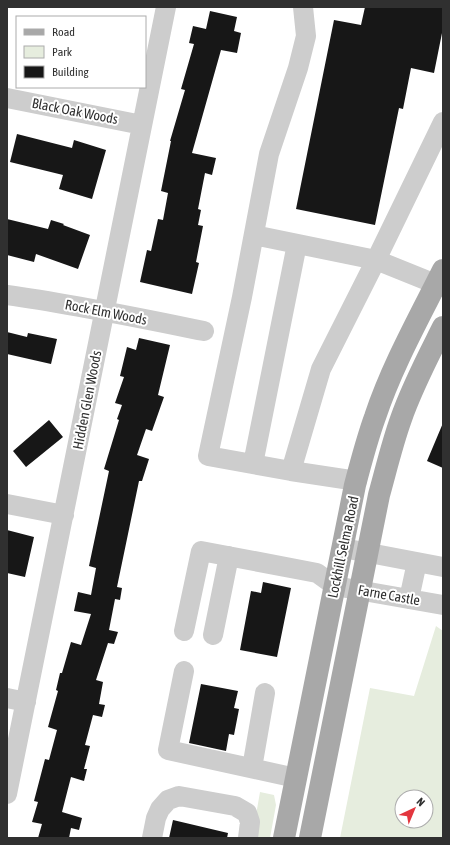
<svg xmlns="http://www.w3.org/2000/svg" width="450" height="845" font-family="'Asap Condensed',sans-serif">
<rect width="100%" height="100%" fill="#fff"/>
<path fill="#e6edde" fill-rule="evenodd" d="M436,626L443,631V838H340L370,688L414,696ZM402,797H426V821H402Z
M260,792L274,795L276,805L270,838H252Z"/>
<path fill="#171717" d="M365,7H443V28L434,73L411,68L403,109L399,108L375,225L296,209L334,20L361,25Z
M210,11L237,17L234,31L241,33L237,53L221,50L192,153L216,158L212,175L205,173L198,209L201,210L198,225L203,226L196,262L199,263L192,294L140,282L147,250L151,251L158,219L163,220L168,193L161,191L171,141H170L185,90L181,89L194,44L189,43L193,26L206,29Z
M17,134L72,148L74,140L106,150L92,199L59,189L63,175L10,162Z
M7,219L48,229L51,220L64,224L63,225L90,235L78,269L36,254L34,262L7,255Z
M7,332L27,337L28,333L57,339L51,364L7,354Z
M139,338L170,345L158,395L164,397L152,431L146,429L137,455L149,459L142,481H139L117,587L122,588L120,600L115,599L109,630L118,632L114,644L108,643L96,680L103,682L99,704L105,705L102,717L93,715L85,745L90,746L84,769H87L84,781L71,777L62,812L82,818L79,830L71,828L69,838H38L42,824L32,822L38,802L34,801L45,759L49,760L57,730L48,727L58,691L56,690L60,673H62L71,642L81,645L91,614L74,611L78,592L91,595L96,568L89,566L109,471L104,469L119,420L117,419L122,405L115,403L124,377L120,376L127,347L136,350Z
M49,420L63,437L26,467L13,451Z
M443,423V468L427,461Z
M7,530L34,537L25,577L7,573Z
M263,582L291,588L277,657L240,650L251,591L261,593Z
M201,684L238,691L234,708L239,709L234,735L229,734L226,751L189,743Z
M173,820L228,833L227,838H169Z"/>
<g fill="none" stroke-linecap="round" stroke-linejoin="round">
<path stroke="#cdcdcd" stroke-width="20" d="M7,98L142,125
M443,122L376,260L443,287
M254,235L376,260L321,369L291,471L357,481
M7,295C73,304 139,318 204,331
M253,464L297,244
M291,471L208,456L242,297L269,154L298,68L306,36L303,7
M7,504L64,515
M343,548L443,567
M409,599L417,562
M184,631L201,551L317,573L335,586L443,605
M213,635L229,556
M184,671L168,750L296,778
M7,698L26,702
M252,768L265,693
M7,794L166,7
M152,838L156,818L160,809L168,800L179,796L235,806L247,813L250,822L248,838"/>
<path stroke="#a8a8a8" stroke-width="22" d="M284,838L355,485C361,462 367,439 375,417C392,366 419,318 443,270
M310,838L379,495C386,470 392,444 401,419C412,387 428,357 443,327"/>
</g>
<g text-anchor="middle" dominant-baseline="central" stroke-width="4" stroke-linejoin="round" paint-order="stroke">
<g font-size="14" fill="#303030" stroke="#fff">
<text transform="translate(75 111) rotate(11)">Black Oak Woods</text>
<text transform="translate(106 312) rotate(11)">Rock Elm Woods</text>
<text transform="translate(87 400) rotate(-79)">Hidden Glen Woods</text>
<text transform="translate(343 547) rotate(-78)">Lockhill Selma Road</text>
<text transform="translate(389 595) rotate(10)">Farne Castle</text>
</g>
</g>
<rect width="450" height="845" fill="none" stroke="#303030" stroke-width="16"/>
<rect x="16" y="16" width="130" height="72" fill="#ffffff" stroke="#acacac"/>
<rect x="24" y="29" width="20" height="6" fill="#a8a8a8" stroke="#acacac"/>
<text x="52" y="36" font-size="12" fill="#303030">Road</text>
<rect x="24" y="46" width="20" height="12" fill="#e6edde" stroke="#acacac"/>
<text x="52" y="56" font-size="12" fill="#303030">Park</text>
<rect x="24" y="66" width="20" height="12" fill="#171717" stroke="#acacac"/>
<text x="52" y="76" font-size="12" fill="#303030">Building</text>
<g transform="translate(414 809) rotate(44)"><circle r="19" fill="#ffffff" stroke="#acacac"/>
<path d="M0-3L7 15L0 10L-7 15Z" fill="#e3363e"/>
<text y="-6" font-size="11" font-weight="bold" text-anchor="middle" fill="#303030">N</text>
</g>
</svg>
